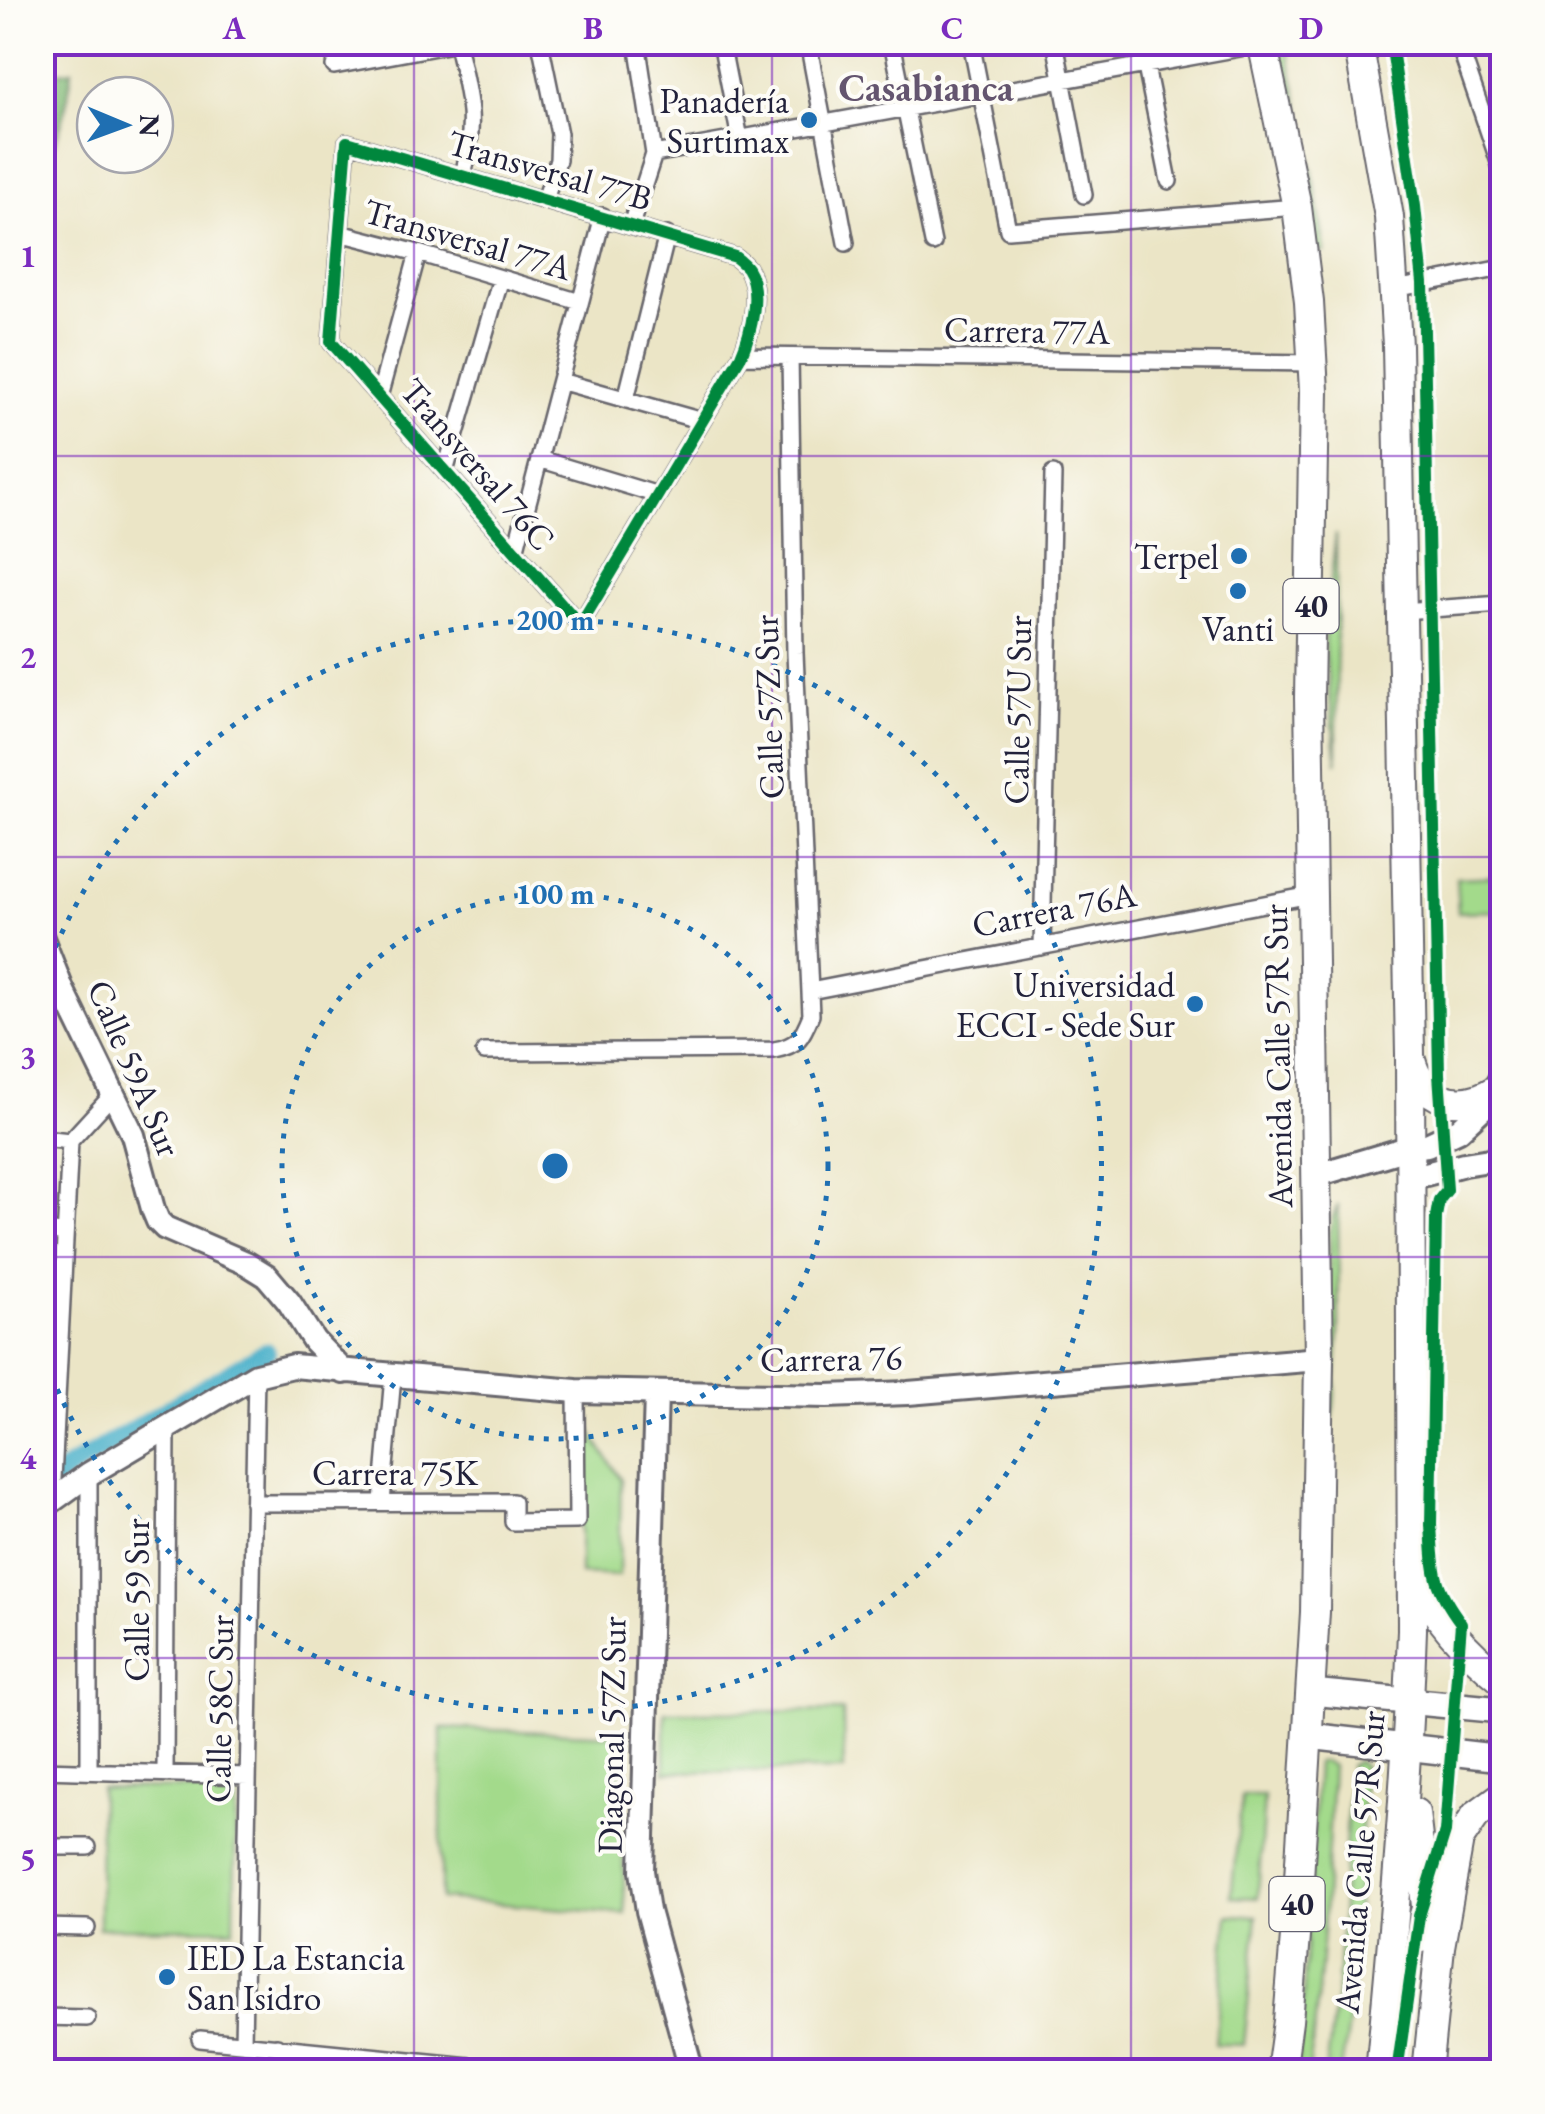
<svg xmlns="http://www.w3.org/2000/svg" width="1545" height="2114" font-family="'EB Garamond',serif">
<rect width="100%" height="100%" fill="#fdfcf7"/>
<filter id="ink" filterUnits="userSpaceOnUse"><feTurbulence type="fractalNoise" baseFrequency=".01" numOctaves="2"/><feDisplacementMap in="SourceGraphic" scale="20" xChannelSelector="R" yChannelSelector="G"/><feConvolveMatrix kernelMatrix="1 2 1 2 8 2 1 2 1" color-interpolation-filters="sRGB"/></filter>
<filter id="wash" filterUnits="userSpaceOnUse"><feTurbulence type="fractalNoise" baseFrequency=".0048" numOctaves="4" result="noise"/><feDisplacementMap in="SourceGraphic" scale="40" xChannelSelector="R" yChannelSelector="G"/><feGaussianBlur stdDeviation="2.25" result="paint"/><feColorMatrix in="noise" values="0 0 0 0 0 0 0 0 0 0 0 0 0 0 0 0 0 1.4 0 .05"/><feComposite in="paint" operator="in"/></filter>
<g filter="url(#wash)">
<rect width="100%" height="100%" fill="#ebe5c6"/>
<path fill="#a3da8b" stroke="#627e63" stroke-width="2.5" d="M1272,43H1286L1287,47L1312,169L1325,252H1313Z
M1336,534L1337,763L1324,642Z
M1502,876V911L1458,912L1456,878Z
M1338,1205L1339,1332L1333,1418H1329L1330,1235L1333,1217Z
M581,1416L621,1480L619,1576L580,1574Z
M843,1711L844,1770L665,1772V1712Z
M441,1728L619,1735L625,1914L441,1899Z
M1324,1761L1332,1766C1327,1868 1323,1970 1309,2071L1296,2072L1302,2019L1317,1762Z
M1357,1761L1364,1767L1353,1991L1341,2071H1326L1337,1988L1350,1766Z
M100,1788L236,1789L234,1929L99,1928Z
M1242,1796H1264L1258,1898L1231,1897Z
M1228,1915L1257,1916L1244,2045L1215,2044Z"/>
<path fill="#82ba77" stroke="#526e59" stroke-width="2.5" d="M72,70C68,103 61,137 43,166V74Z"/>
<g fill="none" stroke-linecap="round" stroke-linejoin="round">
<path stroke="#4bb1ca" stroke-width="20" d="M42,1493L64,1471L266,1352"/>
</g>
</g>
<g filter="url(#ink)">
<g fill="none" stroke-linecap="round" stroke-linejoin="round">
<defs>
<path id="street" d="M540,42L559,134L558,160L545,200
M721,42L740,139
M808,42L846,243
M892,42L933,243
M971,42L1008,230L1297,207
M1055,42L1084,195
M1141,42L1169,181
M1458,42L1502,171
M457,44C469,97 477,121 463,175
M334,66L463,42
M347,142L735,257C739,260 744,264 747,268C762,291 751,333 741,356L580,625L331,342Z
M654,154L1262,44
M631,225L654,154L637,42
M340,233L418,253L580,302
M1395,289L1502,268
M741,356L1313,363
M560,381L702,421
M379,397L418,253
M626,399L667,235
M539,459L658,495
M445,472L501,278
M515,552L603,216
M1402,611L1502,604
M1042,947L1053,474
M810,991L1311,895
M484,1052L774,1050C798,1046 802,1037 811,1015L795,653L790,357
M42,1138L70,1141
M42,1230L65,1234
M52,1499L70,1141L114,1093
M382,1502L393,1376
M253,1503L513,1502V1522L577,1521L576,1391
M42,1770L248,1776
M89,1771V1474
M165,1773L167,1428
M42,1847H88
M42,1927L87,1928
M42,2017L87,2018
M200,2039L530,2072
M243,2043L256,1375
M277,2072V2046"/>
<path id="secondary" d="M42,938L62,989L133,1135L153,1209L158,1221L165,1228L246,1263L267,1276L289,1302L314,1341L344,1372
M1317,1175L1411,1147L1427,1145L1459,1130L1486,1105L1502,1076
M1411,1178L1464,1164L1502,1158
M656,1394L642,1871L648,1911L692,2072
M42,1508L89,1474L256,1375L293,1366L576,1391L827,1396L908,1393L1319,1359"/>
<path id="primary" d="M1311,1692L1502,1710
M1309,1736L1502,1758"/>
<path id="highway" d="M1262,42L1297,207L1309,302L1314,391L1309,698L1319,1359L1315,1612L1297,1912L1288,2021L1281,2072
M1358,42L1389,217L1397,345L1410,1054L1412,1630C1407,1778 1394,1924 1380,2072
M1411,1060C1422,1102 1461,1112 1495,1090
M1415,1575C1434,1618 1466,1651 1502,1680
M1415,1813L1430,1939
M1427,2072L1440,1947L1459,1840L1476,1815L1502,1796"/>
</defs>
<use href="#street" stroke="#68666c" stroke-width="20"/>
<use href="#secondary" stroke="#68666c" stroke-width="28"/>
<use href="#primary" stroke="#68666c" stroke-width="30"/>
<use href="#highway" stroke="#68666c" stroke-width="32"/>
<use href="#street" stroke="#fff" stroke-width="15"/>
<use href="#secondary" stroke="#fff" stroke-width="22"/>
<use href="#primary" stroke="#fff" stroke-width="25"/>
<use href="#highway" stroke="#fff" stroke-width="28"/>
<defs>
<path id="cycleway" d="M1391,42L1415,206L1423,283L1439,1074L1447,1190L1439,1200L1436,1217L1431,1525C1434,1571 1432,1584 1461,1623L1445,1832L1419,1916L1397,2072
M347,142L735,257C739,260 744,264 747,268C762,291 751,333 741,356L580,625L331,342Z"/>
</defs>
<use href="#cycleway" stroke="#fdfcf7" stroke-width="19"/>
<use href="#cycleway" stroke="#00873e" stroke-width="12"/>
</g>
</g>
<path fill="none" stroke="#7b2cbf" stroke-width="2.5" stroke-opacity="0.55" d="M414,42V2072M772,42V2072M1131,42V2072M42,456H1502M42,857H1502M42,1257H1502M42,1658H1502"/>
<g fill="none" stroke="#1f6fb2" stroke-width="5" stroke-dasharray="5 10">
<circle cx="555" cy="1166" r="273"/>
<path d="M44 975A546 546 0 1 1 44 1357"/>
</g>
<g fill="#1f6fb2" stroke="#fdfcf7" stroke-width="4">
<circle cx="809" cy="120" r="10"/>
<circle cx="1239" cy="556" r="10"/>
<circle cx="1238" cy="591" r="10"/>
<circle cx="1195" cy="1004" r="10"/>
<circle cx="167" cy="1977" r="10"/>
</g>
<g text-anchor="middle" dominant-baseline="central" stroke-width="8" stroke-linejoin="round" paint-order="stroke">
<g fill="#fdfcf7" stroke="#646373" stroke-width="2.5">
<rect x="1283.5" y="579" width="55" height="54" rx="8"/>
<rect x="1269.5" y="1877" width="55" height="54" rx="8"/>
</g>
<g font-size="32" font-weight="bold" fill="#22223b">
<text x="1311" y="606">40</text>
<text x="1297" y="1904">40</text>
</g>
<g font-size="35" fill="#22223b" stroke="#fdfcf7" text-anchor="end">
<text x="789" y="100">Panadería<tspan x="789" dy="40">Surtimax</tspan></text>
<text x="1219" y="556">Terpel</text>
<text x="1238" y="628" text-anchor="middle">Vanti</text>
<text x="1175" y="984">Universidad<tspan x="1175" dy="40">ECCI - Sede Sur</tspan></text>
<text x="187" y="1957" text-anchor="start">IED La Estancia<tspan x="187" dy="40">San Isidro</tspan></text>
</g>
<g font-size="35" fill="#22223b" stroke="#fdfcf7">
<text transform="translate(550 170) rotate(16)">Transversal 77B</text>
<text transform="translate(468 239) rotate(16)">Transversal 77A</text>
<text transform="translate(1027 330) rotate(1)">Carrera 77A</text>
<text transform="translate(478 464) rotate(49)">Transversal 76C</text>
<text transform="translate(768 707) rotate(-92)">Calle 57Z Sur</text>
<text transform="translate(1017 710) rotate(-89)">Calle 57U Sur</text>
<text transform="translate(1054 909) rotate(-11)">Carrera 76A</text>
<text transform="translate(1277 1056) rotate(-91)">Avenida Calle 57R Sur</text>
<text transform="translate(135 1068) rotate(67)">Calle 59A Sur</text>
<text transform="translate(831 1358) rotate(-1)">Carrera 76</text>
<text x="395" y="1472">Carrera 75K</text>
<text transform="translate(136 1600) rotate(-90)">Calle 59 Sur</text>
<text transform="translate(219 1709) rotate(-89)">Calle 58C Sur</text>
<text transform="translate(611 1735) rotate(-89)">Diagonal 57Z Sur</text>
<text transform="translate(1359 1862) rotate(-85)">Avenida Calle 57R Sur</text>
</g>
<g font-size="38" font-weight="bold" fill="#64556f" stroke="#fdfcf7">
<text x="926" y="87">Casabianca</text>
</g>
</g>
<circle cx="555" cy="1166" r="15" fill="#1f6fb2" stroke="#fdfcf7" stroke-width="5"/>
<g font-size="30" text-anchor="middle" font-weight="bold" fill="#1f6fb2" stroke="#fdfcf7" stroke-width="8" stroke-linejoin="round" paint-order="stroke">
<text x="555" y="630">200 m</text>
<text x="555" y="904">100 m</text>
</g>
<rect width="1545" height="2114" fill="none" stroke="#fdfcf7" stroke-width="110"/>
<g transform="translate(125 125) rotate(91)"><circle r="48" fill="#fdfcf7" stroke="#a5a5ac" stroke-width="2.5"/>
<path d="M0-8L18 38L0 25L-18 38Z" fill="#1f6fb2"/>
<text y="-15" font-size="28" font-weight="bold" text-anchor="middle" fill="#22223b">N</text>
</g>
<rect x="55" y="55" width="1435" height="2004" fill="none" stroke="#7b2cbf" stroke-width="4"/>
<g font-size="32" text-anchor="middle" font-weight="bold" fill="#7b2cbf">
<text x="234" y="39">A</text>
<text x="593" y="39">B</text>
<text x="952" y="39">C</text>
<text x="1311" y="39">D</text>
<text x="28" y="267">1</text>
<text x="28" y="668">2</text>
<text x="28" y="1068">3</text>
<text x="28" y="1469">4</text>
<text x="28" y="1870">5</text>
</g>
</svg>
